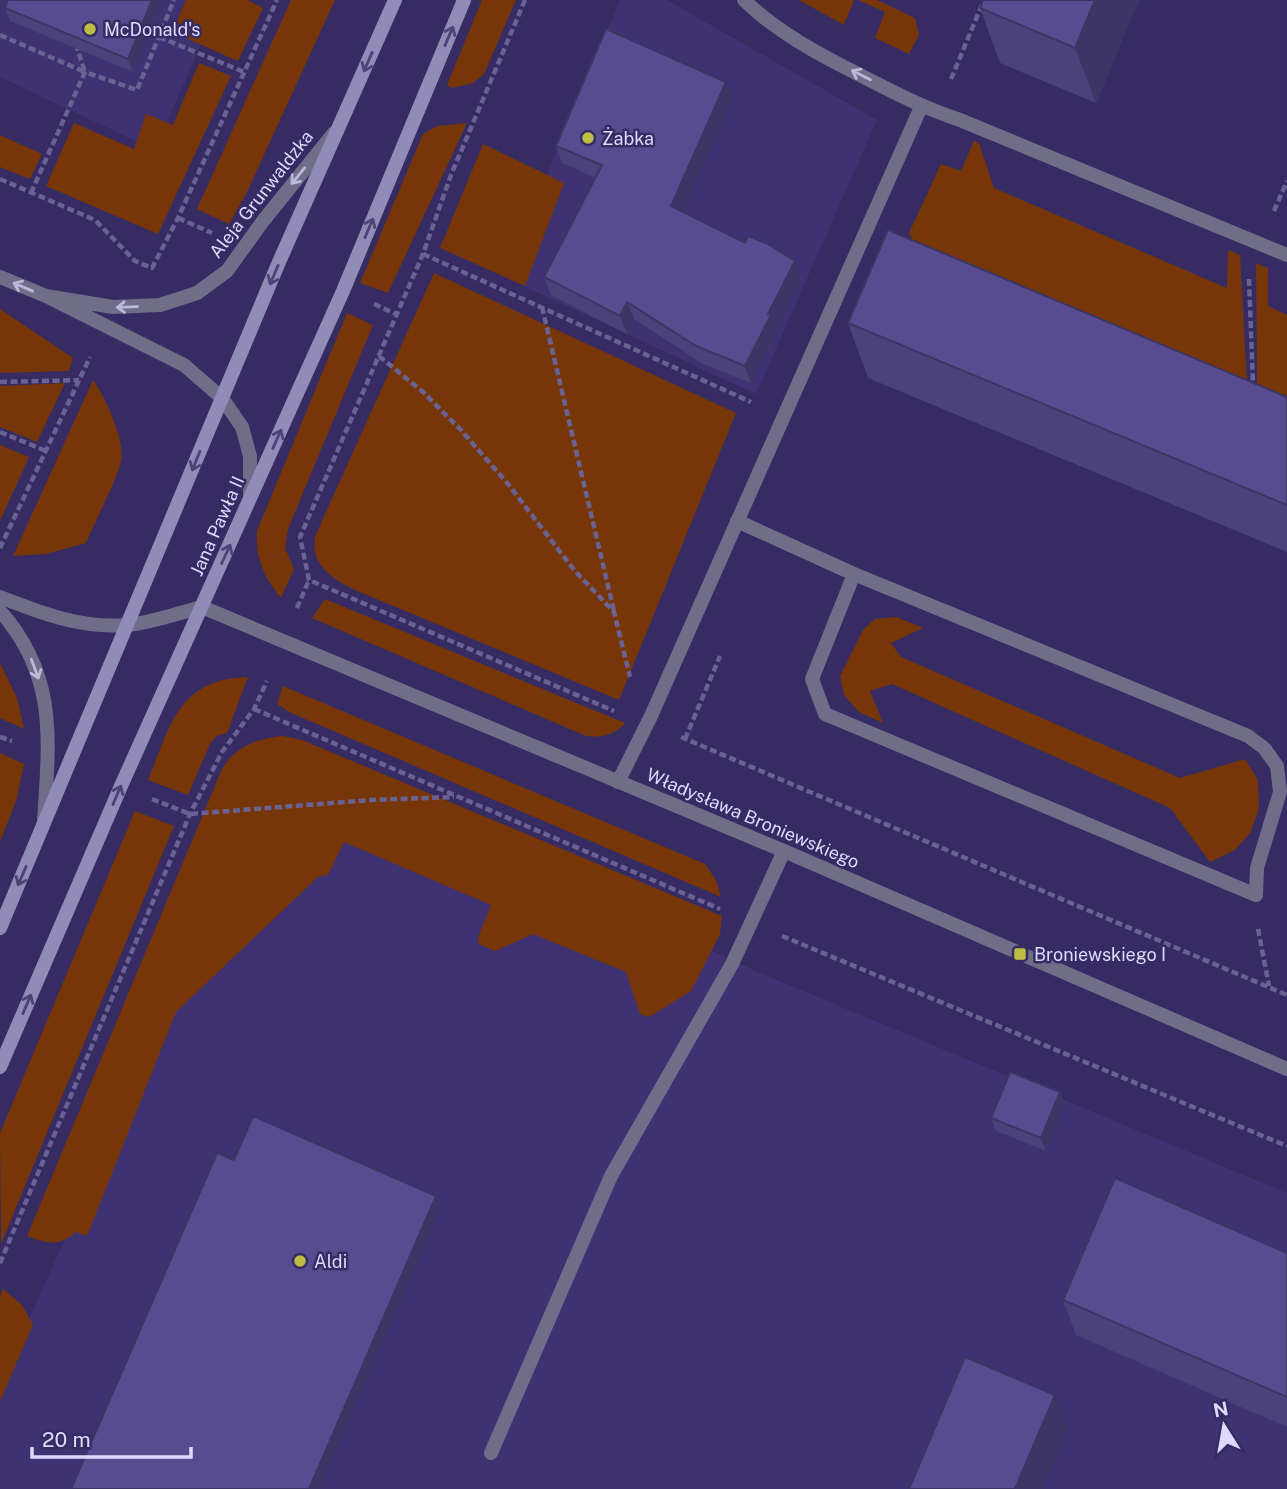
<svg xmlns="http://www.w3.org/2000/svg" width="1287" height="1489" font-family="'Public Sans',sans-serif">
<rect width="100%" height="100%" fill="#362b63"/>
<path fill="#3f3272" d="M0,0H220L155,150L0,77Z
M620,0H667L877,120L756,394L504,277Z
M281,755L758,972L1287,1193V1489H0V1384Z"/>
<path fill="#773607" d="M186,0H247L263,8L238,61L172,32Z
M291,0H335L247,192L229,224L197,209Z
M482,0H516L484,74L473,83L452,88L447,85Z
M799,0H854L844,25Z
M858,0H877L915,18L919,35L909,54L875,38L885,12Z
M199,63L231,76L158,234L46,186L74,123L134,149L146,114L173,125Z
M467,123L388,293L360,283L423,134L437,126Z
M0,135L42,154L30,179L0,167Z
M974,141L979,143L994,188L1227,288L1228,250L1240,255L1247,384L914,243L909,233L941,164L961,171Z
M483,144L564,183L525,286L440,248Z
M1256,263L1268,268V306L1287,315V398L1257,385Z
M434,273L736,413L619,700L362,593C337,582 307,566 316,534Z
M0,309L73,358L69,371L0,373Z
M347,313L373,325L288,529L285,548L294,569L281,598C264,578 255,558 257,531Z
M93,380C105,396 126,442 121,462C113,488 97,517 86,543L46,554L13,556Z
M65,383L37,442L0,427V386Z
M0,445L29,457L0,521Z
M325,599L625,723C614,735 602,738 586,736L312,618Z
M896,617L923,628L891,643L901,657L1180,778L1245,759L1258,780L1259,809L1250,833L1235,850L1210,862L1170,808L892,684L870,691L883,723L859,712L844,695L840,676L863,630L875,619Z
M0,663L17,698L24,729L0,718Z
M248,677L227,733L216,736L210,744L188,795L148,780C171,725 178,679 248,677Z
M283,686L705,864L716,880L721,897L289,712L277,704Z
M283,736L302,740L722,916L720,934L691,991L649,1017L640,1014L626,972L533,934L495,951L479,944L478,937L491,905L344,842L328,875L319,876L176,1012L87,1236L76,1232C57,1247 50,1244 27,1236L222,769C235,747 258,738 283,736Z
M0,753L24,764L17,798L0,842Z
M135,811L174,826L1,1244L0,1133Z
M3,1289L22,1305L33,1325L0,1401V1296Z"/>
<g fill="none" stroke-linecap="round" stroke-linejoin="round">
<path stroke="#6a6293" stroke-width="4.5" stroke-dasharray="7 3.5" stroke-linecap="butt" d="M525,0L451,175L423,254L300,537L309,580L614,711
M0,35L85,72L77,48
M159,37L244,72
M951,79L984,0
M0,179L95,220L135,261L152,268L178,218L277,0
M31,193L85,72L137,90L174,0
M1274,211L1287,181
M178,218L212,233
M423,254L751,402
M1249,279L1253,385
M374,304L396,314
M542,307L614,611
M379,356L423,392L460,429L508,484L574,570L614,612L630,677
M0,382L79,380
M0,432L46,451
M0,548L90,357
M297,608L309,580
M254,709L720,909
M0,737L12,741
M681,737L1287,995
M685,739L720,656
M152,799L190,814L371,800L454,797
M1258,929L1269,986
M782,936L1287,1146
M0,1263L190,814L222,752L254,709L267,681"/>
<path stroke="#706d89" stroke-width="14" d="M744,0C778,33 820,55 862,76C895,93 924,108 960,120L1287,255
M737,521L854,574L1248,736L1264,748L1277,766L1280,792L1257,868L1256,895L825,714L812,679L854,574
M618,782L651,716L921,107
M491,1453L611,1176L732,964L784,851"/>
<path stroke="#706d89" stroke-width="14" d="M202,607L784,851L1287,1069"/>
<path stroke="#706d89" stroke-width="14" d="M0,277L46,296L184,365L222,398L242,427L250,456V497
M46,296L113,307L160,305L197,293L227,271L263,221L334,133
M0,597C41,613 82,629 127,625C152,623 178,613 202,607
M0,611C58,676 49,741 44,821"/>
<path stroke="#908cb7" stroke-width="14" d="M0,928L279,262L395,0
M0,1067L121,786L343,291L464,0"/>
</g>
<path fill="#4b417b" d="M162,0L133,72L10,21L5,8Z
M1139,0L1096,103L1000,63L980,8Z
M726,82L732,100L683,212L745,243L795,261L801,279L776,328L777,332L751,383L703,364L634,319L627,334L551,295L544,277L596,178L562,163L556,146Z
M848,323L1287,397V552L868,378Z
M1065,1105L1046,1151L996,1131L991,1118Z
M1287,1253V1427L1076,1335L1063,1300Z"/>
<path fill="#3d3564" d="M152,0H162L133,72L128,59Z
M1095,0H1139L1096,103L1075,48Z
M726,82L732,100L678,223L671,206Z
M795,261L801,279L776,328L777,332L751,383L745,366L768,314Z
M627,302L634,319L627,334L620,316Z
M1060,1092L1065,1105L1046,1151L1041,1138Z
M436,1196L441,1209L319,1489H309Z
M1055,1395L1068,1429L1042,1489H1015Z"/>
<path fill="#574c8f" stroke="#3d3564" stroke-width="2" d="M8,0H152L128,59L5,8Z
M983,0H1095L1075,48L980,8Z
M606,29L726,82L671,206L745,243L748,236L768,244L795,261L768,314L771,315L745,366L696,346L627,302L620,316L544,277L602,165L556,146Z
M888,230L1287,397V505L848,323Z
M1010,1072L1060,1092L1041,1138L991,1118Z
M253,1116L436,1196L309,1489H71L217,1153L234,1160Z
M1115,1178L1287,1253V1397L1063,1300Z
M965,1357L1055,1395L1015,1489H909Z"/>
<defs><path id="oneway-shaft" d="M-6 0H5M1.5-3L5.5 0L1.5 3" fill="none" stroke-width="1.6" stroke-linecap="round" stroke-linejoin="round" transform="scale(1.75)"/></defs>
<g stroke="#4c4378">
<use href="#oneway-shaft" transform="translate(449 36) rotate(-67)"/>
<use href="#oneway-shaft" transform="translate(368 62) rotate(113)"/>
<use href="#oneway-shaft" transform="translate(369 228) rotate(-67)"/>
<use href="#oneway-shaft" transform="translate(274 275) rotate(113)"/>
<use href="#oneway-shaft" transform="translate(277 439) rotate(-66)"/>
<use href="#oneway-shaft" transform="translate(196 461) rotate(112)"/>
<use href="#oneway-shaft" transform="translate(226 554) rotate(-65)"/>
<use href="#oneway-shaft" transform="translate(117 795) rotate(-67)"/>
<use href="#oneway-shaft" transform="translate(22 876) rotate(113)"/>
<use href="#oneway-shaft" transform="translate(27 1004) rotate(-67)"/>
</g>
<g stroke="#bcb9da">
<use href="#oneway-shaft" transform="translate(861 75) rotate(-153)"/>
<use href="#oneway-shaft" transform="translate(298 176) rotate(129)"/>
<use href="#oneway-shaft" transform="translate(23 287) rotate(-157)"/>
<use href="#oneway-shaft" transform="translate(127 307) rotate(178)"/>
<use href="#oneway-shaft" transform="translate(35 669) rotate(69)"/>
</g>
<g fill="#bebf42" stroke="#362b63" stroke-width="2.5">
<circle cx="90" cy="29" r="7"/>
<circle cx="588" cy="138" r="7"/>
<rect x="1013" y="947" width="14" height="14" rx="3.5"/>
<circle cx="300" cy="1261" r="7"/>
</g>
<g text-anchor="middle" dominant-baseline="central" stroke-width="5" stroke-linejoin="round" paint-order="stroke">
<g font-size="18" fill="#dddafd" stroke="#362b63" text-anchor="start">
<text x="104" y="29">McDonald's</text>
<text x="602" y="138">Żabka</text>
<text x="1034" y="954">Broniewskiego I</text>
<text x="314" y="1261">Aldi</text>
</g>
<g font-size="18" fill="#dddafd" stroke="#362b63">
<text transform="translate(261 194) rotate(-52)">Aleja Grunwaldzka</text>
<text transform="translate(217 526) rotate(-66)">Jana Pawła II</text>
<text transform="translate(753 818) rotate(23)">Władysława Broniewskiego</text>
</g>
</g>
<g transform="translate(1224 1426) rotate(349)" stroke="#362b63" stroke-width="5" paint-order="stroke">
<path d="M0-5L12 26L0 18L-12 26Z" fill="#dddafd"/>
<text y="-10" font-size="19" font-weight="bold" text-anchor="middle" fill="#dddafd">N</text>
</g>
<path d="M32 1447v10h159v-10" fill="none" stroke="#dddafd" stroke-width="3.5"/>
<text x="42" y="1447" font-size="21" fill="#dddafd" stroke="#362b63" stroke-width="5" paint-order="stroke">20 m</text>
</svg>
